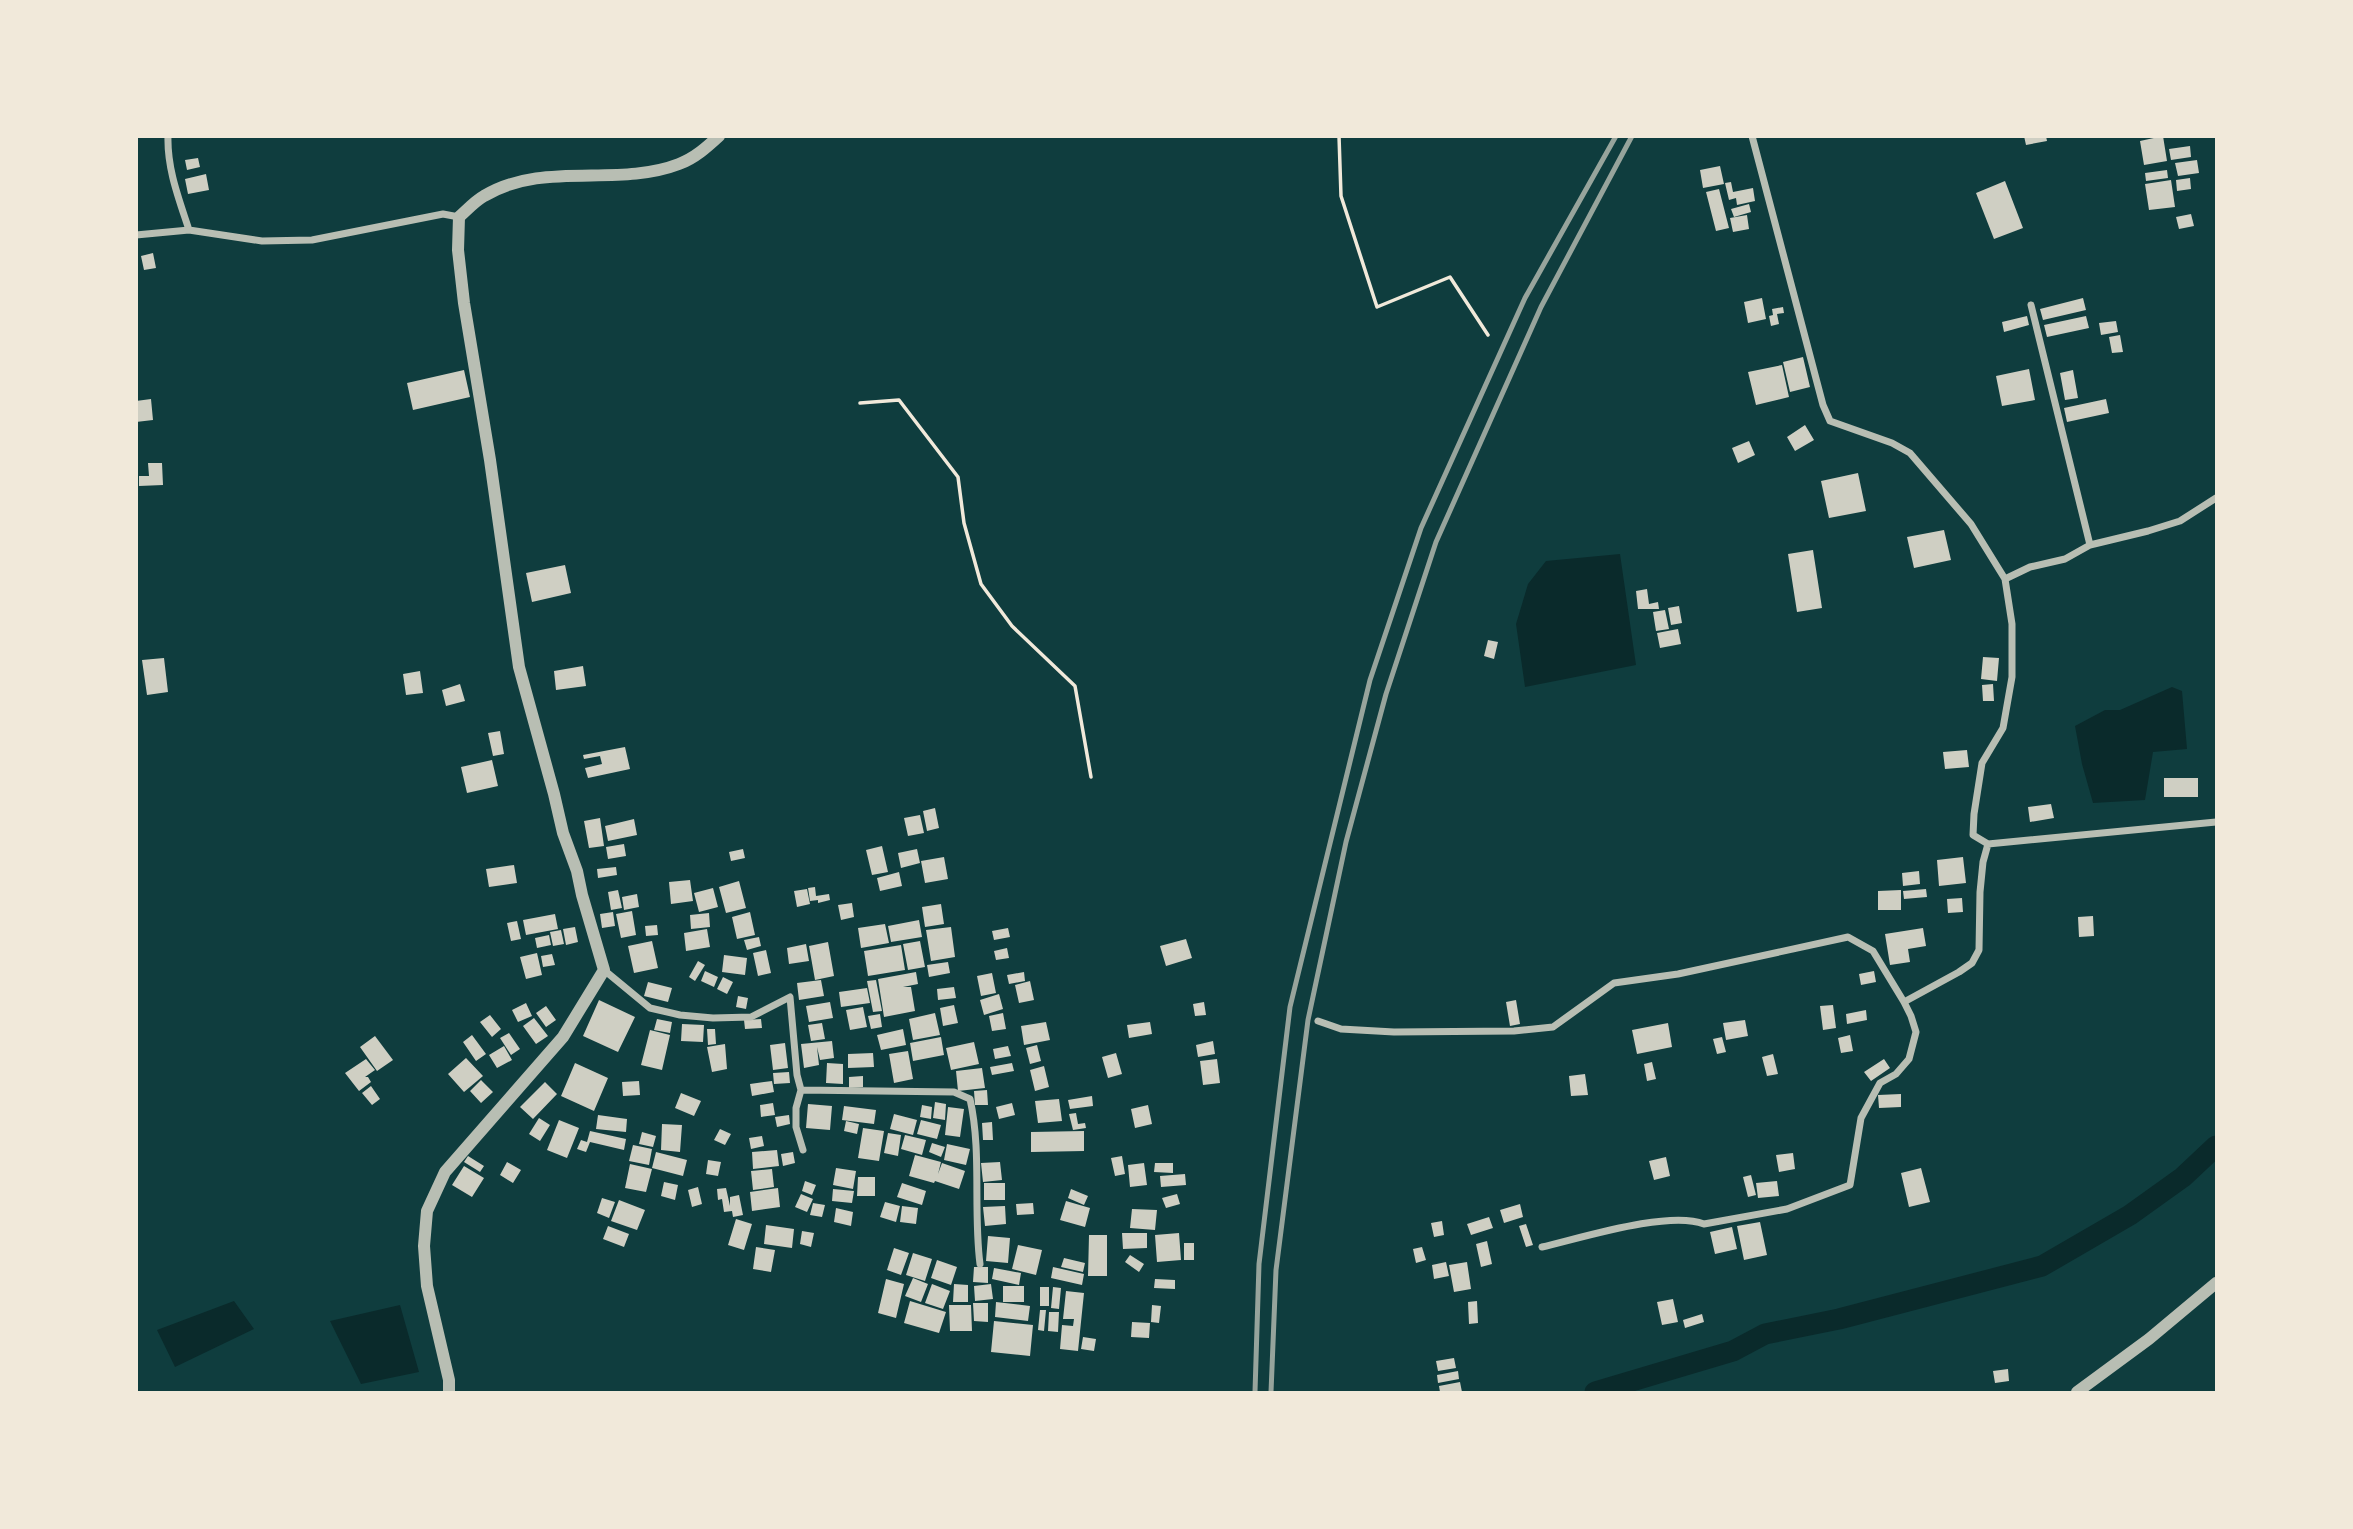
<svg xmlns="http://www.w3.org/2000/svg" width="2353" height="1529" font-family="'Sofia Sans Condensed',sans-serif">
<rect width="100%" height="100%" fill="#0f3d3e"/>
<path fill="#0a2a2b" d="M1620,554L1636,665L1525,687L1516,624L1528,584L1546,561Z
M2172,687L2182,691L2187,749L2153,752L2145,800L2093,803L2082,764L2075,726L2105,710H2120Z
M234,1301L254,1329L175,1367L157,1330Z
M400,1305L419,1372L361,1384L330,1321Z"/>
<g fill="none" stroke-linecap="round" stroke-linejoin="round">
<path stroke="#0a2a2b" stroke-width="21" d="M1595,1392L1733,1351L1765,1334L1839,1319L2042,1266L2130,1215L2183,1177L2216,1146"/>
</g>
<path fill="#cfcfc3" d="M2024,136H2046L2047,141L2026,145Z
M2163,136L2167,161L2144,165L2140,141Z
M2190,146L2191,157L2171,160L2169,149Z
M198,158L200,167L187,170L185,160Z
M2197,160L2199,173L2178,176L2175,163Z
M1720,166L1724,184L1703,188L1700,170Z
M2167,170L2168,178L2146,181L2145,173Z
M206,174L209,190L188,194L185,179Z
M2190,178L2191,189L2177,191L2176,180Z
M2171,180L2175,207L2149,210L2145,184Z
M2005,181L2023,228L1994,239L1976,193Z
M1731,182L1733,192L1753,188L1755,201L1737,205L1736,198L1729,200L1725,183Z
M1719,189L1729,228L1716,231L1706,192Z
M1749,204L1751,212L1734,217L1731,209Z
M2191,214L2194,226L2179,229L2176,217Z
M1747,215L1749,229L1733,232L1730,218Z
M153,253L156,268L144,270L141,256Z
M1762,298L1766,319L1748,323L1744,302Z
M2083,298L2086,310L2043,320L2040,309Z
M1783,307L1784,313L1777,314L1779,324L1771,326L1769,316L1773,315L1772,309Z
M2027,316L2029,325L2004,332L2002,322Z
M2086,316L2089,328L2047,337L2044,325Z
M2116,321L2118,332L2101,335L2099,323Z
M2120,335L2123,352L2112,353L2109,337Z
M1803,357L1810,387L1790,392L1783,362Z
M1782,365L1789,397L1756,405L1748,372Z
M2029,369L2035,400L2002,406L1996,376Z
M464,370L470,397L413,410L407,383Z
M2073,370L2078,398L2065,400L2060,373Z
M151,399L153,420L136,422V401Z
M2106,399L2109,413L2067,422L2064,408Z
M1805,425L1814,440L1795,451L1787,437Z
M1749,441L1755,455L1738,463L1732,448Z
M148,463H162L163,485L139,486V476H149Z
M1858,473L1866,511L1829,518L1821,481Z
M1944,530L1951,560L1914,568L1907,537Z
M1813,550L1822,608L1797,612L1788,554Z
M565,565L571,593L532,602L526,573Z
M1647,589L1649,604L1658,602L1659,609H1638L1636,591Z
M1679,606L1682,623L1671,625L1668,608Z
M1665,610L1669,629L1656,631L1653,612Z
M1678,629L1681,644L1660,648L1657,633Z
M1488,640L1498,642L1494,659L1484,656Z
M1983,657L1999,658L1997,681L1981,679Z
M164,658L168,692L147,695L142,660Z
M583,666L586,686L556,690L554,671Z
M420,671L423,693L406,695L403,674Z
M460,684L465,701L446,706L442,690Z
M1993,684L1994,701H1983L1982,685Z
M500,731L504,754L493,756L488,733Z
M625,747L630,769L588,778L585,768L602,764L600,756L584,759L583,755Z
M1967,750L1969,767L1945,769L1943,752Z
M492,760L498,786L467,793L461,767Z
M2164,778H2198V797H2164Z
M2051,804L2054,818L2030,822L2028,807Z
M935,808L939,828L927,831L923,811Z
M920,815L924,833L908,836L904,818Z
M600,818L604,846L589,848L584,821Z
M634,819L637,835L608,841L605,826Z
M624,844L626,856L608,859L606,847Z
M882,846L888,872L872,875L866,850Z
M743,849L745,858L731,861L729,852Z
M917,849L920,863L901,868L898,853Z
M944,857L948,879L925,883L921,861Z
M1963,857L1966,883L1939,886L1937,860Z
M514,865L517,883L489,887L486,869Z
M616,867L617,875L598,878L597,869Z
M1919,871L1920,884L1903,886L1902,873Z
M899,872L902,886L880,891L877,878Z
M690,880L693,901L671,904L669,882Z
M739,881L746,908L726,913L719,887Z
M815,887L816,896L829,894L830,900L818,903V900L810,901L808,888Z
M713,888L718,907L699,912L694,893Z
M807,889L810,904L797,907L794,891Z
M1926,889L1927,897L1904,899L1903,891Z
M618,890L622,908L611,910L608,892Z
M1901,890V910H1878V891Z
M637,894L639,907L624,910L622,897Z
M1962,898L1963,912L1948,913L1947,899Z
M852,903L854,917L841,920L838,905Z
M941,904L944,924L925,927L922,907Z
M632,911L636,935L621,938L616,914Z
M613,912L615,926L602,928L600,914Z
M750,912L755,935L737,939L732,917Z
M709,913L710,927L691,929L690,915Z
M555,914L558,929L526,935L523,920Z
M2093,916L2094,936L2079,937L2078,917Z
M919,920L922,937L891,942L888,926Z
M517,921L521,939L511,941L507,923Z
M885,924L889,943L861,948L858,928Z
M657,925L658,935L646,936L645,926Z
M575,927L578,942L566,945L563,929Z
M951,927L955,957L931,961L926,930Z
M1008,928L1010,937L994,940L992,931Z
M1923,928L1926,946L1908,949L1910,962L1890,965L1885,934Z
M707,929L710,947L686,951L684,933Z
M561,930L564,944L553,946L550,932Z
M549,935L551,945L537,948L535,938Z
M759,937L761,946L747,950L744,940Z
M1186,939L1192,958L1166,966L1160,946Z
M652,941L658,968L634,973L628,946Z
M920,941L925,967L908,970L903,944Z
M828,942L834,976L815,980L809,946Z
M806,944L809,961L789,964L787,948Z
M901,945L905,970L868,976L864,951Z
M1007,948L1009,958L996,960L994,951Z
M766,950L771,973L758,976L753,953Z
M537,953L542,975L526,979L520,957Z
M552,954L555,965L543,967L541,956Z
M724,955L747,958L745,975L722,972Z
M698,961L705,965L695,981L689,977Z
M948,962L950,973L929,977L927,965Z
M705,971L718,977L714,987L701,981Z
M1874,971L1876,982L1861,985L1859,974Z
M916,972L918,984L903,987H911L915,1011L884,1017L878,979Z
M1024,972L1025,981L1009,984L1007,975Z
M992,973L996,993L981,996L977,976Z
M723,977L733,982L727,994L717,989Z
M821,980L824,996L799,1000L797,983Z
M876,980L882,1011L873,1012L867,981Z
M1030,981L1034,1000L1019,1003L1015,985Z
M648,982L672,988L668,1002L644,996Z
M954,987L956,998L938,1000L937,989Z
M867,988L870,1003L841,1007L839,992Z
M999,994L1003,1009L984,1015L980,1000Z
M738,996L748,998L746,1009L736,1007Z
M599,1000L635,1017L618,1052L583,1036Z
M1516,1000L1520,1024L1510,1026L1506,1002Z
M830,1002L833,1018L809,1022L806,1006Z
M1204,1002L1206,1015L1195,1016L1193,1004Z
M526,1003L532,1016L518,1022L512,1010Z
M954,1005L958,1023L943,1026L940,1008Z
M1833,1005L1836,1028L1823,1030L1820,1006Z
M546,1006L556,1020L546,1027L536,1013Z
M863,1007L867,1027L850,1030L846,1010Z
M1866,1010L1867,1020L1847,1024L1846,1014Z
M935,1013L940,1035L913,1040L909,1019Z
M1003,1013L1006,1029L992,1031L989,1016Z
M880,1014L882,1027L871,1029L868,1016Z
M490,1015L501,1029L492,1037L480,1022Z
M534,1018L548,1036L536,1044L523,1026Z
M657,1019L672,1022L670,1033L654,1030Z
M761,1019L762,1028L745,1029L744,1020Z
M1745,1020L1748,1036L1726,1040L1723,1023Z
M1046,1022L1050,1040L1024,1045L1021,1026Z
M1150,1022L1152,1034L1129,1038L1127,1025Z
M822,1023L825,1039L811,1041L808,1025Z
M1668,1023L1672,1047L1637,1054L1632,1030Z
M682,1024L704,1025L703,1042L681,1041Z
M707,1029H715L716,1044L708,1045Z
M903,1029L906,1045L881,1050L877,1035Z
M650,1030L670,1035L662,1070L641,1065Z
M509,1033L520,1049L511,1055L500,1038Z
M472,1035L486,1054L476,1061L463,1042Z
M1850,1035L1853,1051L1841,1053L1838,1038Z
M375,1036L393,1060L377,1071L360,1047Z
M941,1037L944,1055L913,1061L910,1043Z
M1722,1037L1726,1052L1717,1054L1713,1039Z
M832,1041L834,1058L820,1060L817,1047L819,1065L804,1068L801,1044Z
M1213,1041L1215,1054L1198,1057L1196,1045Z
M974,1042L979,1064L951,1070L946,1048Z
M785,1043L788,1068L773,1070L770,1045Z
M725,1044L727,1069L712,1072L707,1047Z
M1037,1045L1041,1061L1030,1064L1026,1048Z
M504,1046L512,1060L497,1068L489,1055Z
M1008,1046L1011,1056L995,1059L993,1049Z
M908,1051L913,1079L894,1083L889,1054Z
M873,1053L874,1067L848,1068V1054Z
M1116,1053L1122,1074L1108,1078L1102,1057Z
M1773,1054L1778,1074L1767,1076L1762,1057Z
M466,1058L483,1076L464,1092L448,1074Z
M366,1059L375,1070L365,1077H368L371,1082L359,1091L345,1073Z
M1217,1059L1220,1083L1203,1085L1200,1061Z
M1884,1059L1890,1068L1871,1081L1864,1072Z
M1652,1062L1656,1079L1647,1081L1644,1064Z
M575,1063L608,1078L594,1111L561,1096Z
M827,1063L843,1064V1084L826,1083Z
M1012,1063L1014,1071L992,1075L990,1067Z
M1044,1066L1049,1087L1035,1091L1030,1070Z
M982,1068L985,1088L958,1091L956,1071Z
M789,1072L790,1083L774,1084L773,1073Z
M1585,1074L1588,1095L1571,1096L1569,1076Z
M863,1076V1087L849,1088V1077Z
M481,1080L493,1092L481,1103L470,1091Z
M639,1081L640,1095L623,1096L622,1082Z
M772,1081L774,1092L752,1096L750,1084Z
M545,1082L557,1094L533,1119L520,1107Z
M371,1086L380,1099L372,1105L362,1093Z
M987,1090L988,1105H975L974,1091Z
M681,1093L701,1101L694,1116L675,1108Z
M1901,1094V1107L1879,1108L1878,1095Z
M1092,1096L1093,1106L1070,1109L1068,1100Z
M1059,1099L1062,1121L1038,1123L1035,1101Z
M935,1102L946,1104L945,1120L933,1118Z
M773,1103L775,1115L761,1117L760,1105Z
M1012,1103L1015,1115L999,1119L996,1107Z
M808,1104L832,1106L830,1130L806,1128Z
M922,1105L932,1107L931,1119L920,1117Z
M1148,1105L1152,1124L1135,1128L1131,1109Z
M844,1106L876,1110L874,1124L842,1120Z
M948,1107L964,1109L960,1137L945,1135Z
M1076,1113L1078,1124L1085,1123L1086,1128L1073,1130L1069,1114Z
M894,1114L917,1120L913,1135L890,1129Z
M598,1115L627,1119L626,1132L596,1129Z
M789,1115L790,1124L777,1127L775,1117Z
M539,1118L550,1125L540,1141L529,1134Z
M559,1120L579,1128L567,1158L547,1150Z
M921,1120L941,1125L937,1139L917,1134Z
M846,1121L859,1124L857,1134L844,1131Z
M992,1122L993,1140H983L982,1123Z
M662,1124L682,1125L680,1152L661,1150Z
M863,1128L884,1131L879,1161L858,1158Z
M720,1129L731,1134L725,1145L714,1140Z
M590,1131L626,1139L624,1150L590,1142L586,1152L577,1149L581,1140L587,1142Z
M1084,1131V1151L1031,1152V1132Z
M642,1132L656,1136L653,1147L639,1144Z
M888,1133L901,1135L898,1156L884,1153Z
M905,1135L926,1140L922,1155L901,1149Z
M762,1136L764,1146L751,1149L749,1138Z
M932,1143L945,1147L941,1157L929,1152Z
M947,1144L970,1149L966,1165L944,1160Z
M633,1145L652,1149L649,1165L629,1161Z
M777,1150L779,1166L753,1169L752,1152Z
M656,1152L687,1160L683,1176L652,1168Z
M793,1152L795,1163L783,1166L781,1154Z
M1793,1153L1795,1169L1779,1172L1776,1155Z
M915,1155L941,1162L938,1174L942,1163L965,1171L959,1189L935,1181L934,1183L909,1176Z
M468,1156L484,1166L480,1172L464,1162Z
M1122,1156L1125,1174L1115,1176L1111,1158Z
M1666,1157L1670,1176L1654,1180L1649,1161Z
M708,1160L721,1162L718,1176L706,1174Z
M507,1162L521,1170L513,1183L500,1175Z
M1000,1162L1002,1180L983,1182L981,1163Z
M1144,1163L1147,1185L1130,1187L1128,1165Z
M1155,1163H1173V1173L1154,1172Z
M630,1164L652,1169L646,1192L625,1188Z
M464,1166L484,1178L472,1197L452,1185Z
M836,1168L856,1171L853,1189L833,1185Z
M1921,1168L1930,1202L1909,1207L1901,1173Z
M772,1169L774,1187L753,1190L751,1171Z
M1185,1174L1186,1185L1161,1187L1160,1176Z
M1751,1175L1756,1195L1748,1197L1743,1177Z
M858,1177H875V1196H857Z
M805,1181L816,1185L812,1195L802,1191Z
M1777,1181L1779,1196L1758,1198L1756,1183Z
M664,1182L678,1185L675,1200L661,1196Z
M902,1183L926,1191L922,1205L897,1197Z
M984,1183H1005V1200H984Z
M698,1187L702,1204L692,1207L688,1190Z
M726,1188L730,1206V1197L739,1195L743,1215L733,1217L732,1211L724,1212L722,1199L718,1200L717,1189Z
M778,1188L780,1207L752,1211L750,1192Z
M833,1189L854,1191L852,1203L832,1201Z
M1071,1189L1088,1196L1084,1205L1068,1198Z
M801,1194L813,1199L807,1212L795,1207Z
M1177,1194L1180,1204L1166,1208L1162,1198Z
M602,1198L615,1202L609,1218L597,1213Z
M619,1200L645,1210L637,1230L611,1221Z
M1066,1201L1090,1208L1085,1227L1060,1220Z
M885,1202L900,1206L896,1222L880,1217Z
M813,1203L825,1205L822,1217L810,1215Z
M1033,1203L1034,1214L1017,1215L1016,1204Z
M1520,1204L1523,1217L1504,1223L1500,1210Z
M902,1206L918,1208L916,1224L900,1222Z
M1005,1206L1006,1224L985,1226L983,1207Z
M836,1208L853,1212L851,1226L834,1222Z
M1132,1209L1157,1210L1155,1230L1130,1228Z
M1489,1217L1493,1228L1471,1235L1467,1224Z
M736,1219L752,1224L744,1250L728,1245Z
M1442,1221L1444,1235L1434,1237L1431,1223Z
M1760,1222L1767,1255L1744,1260L1737,1226Z
M1526,1224L1533,1245L1526,1247L1519,1226Z
M766,1225L794,1229L792,1248L764,1244Z
M608,1226L629,1234L624,1247L603,1239Z
M1732,1227L1737,1249L1715,1254L1710,1232Z
M802,1231L814,1233L811,1247L800,1244Z
M1122,1233H1147V1248L1123,1249Z
M1179,1233L1181,1260L1157,1262L1155,1235Z
M1089,1235H1107V1276H1088Z
M988,1236L1010,1238L1008,1263L986,1261Z
M1487,1241L1492,1264L1481,1267L1476,1244Z
M1184,1243H1194V1260H1184Z
M1018,1245L1042,1250L1036,1275L1012,1269Z
M756,1247L775,1250L771,1272L753,1269Z
M1422,1247L1426,1260L1416,1263L1413,1249Z
M894,1248L909,1253L901,1275L887,1270Z
M913,1253L932,1259L925,1281L906,1275Z
M1130,1255L1144,1264L1139,1272L1125,1262Z
M1064,1258L1085,1263L1083,1272L1061,1267Z
M937,1260L957,1267L951,1285L931,1278Z
M1446,1262L1449,1276L1434,1279L1432,1265Z
M1467,1262L1471,1289L1454,1292L1449,1265Z
M974,1267H988V1283L973,1282Z
M1053,1267L1084,1274L1082,1285L1051,1278Z
M994,1268L1021,1273L1019,1285L992,1279Z
M913,1278L928,1284L921,1302L905,1296Z
M886,1279L904,1284L896,1318L878,1313Z
M1155,1279L1175,1280V1289L1154,1288Z
M932,1284L950,1291L943,1309L925,1303Z
M954,1284L968,1285V1302H953Z
M991,1284L993,1299L975,1301L974,1286Z
M1003,1286H1024V1302H1003Z
M1040,1287H1049V1306H1040Z
M1053,1287L1061,1288L1059,1309L1051,1308Z
M1066,1291L1084,1293L1078,1351L1060,1349L1062,1325L1073,1326L1074,1319H1063Z
M1673,1299L1678,1322L1662,1325L1657,1302Z
M910,1301L946,1312L939,1333L904,1323Z
M1477,1301L1478,1323L1469,1324L1468,1302Z
M996,1302L1030,1306L1028,1321L995,1317Z
M973,1303H988V1322L974,1321Z
M949,1305H971L972,1331H950Z
M1152,1305L1161,1306L1159,1323L1151,1322Z
M1040,1310H1046L1044,1331L1038,1330Z
M1049,1312H1059L1058,1332L1048,1331Z
M1702,1314L1704,1322L1685,1328L1683,1320Z
M994,1321L1033,1325L1030,1356L991,1352Z
M1132,1322L1150,1323L1149,1338L1131,1337Z
M1083,1337L1096,1339L1094,1351L1081,1349Z
M1454,1358L1456,1368L1438,1371L1436,1361Z
M2008,1369L2009,1381L1995,1383L1993,1371Z
M1458,1371L1459,1379L1438,1383L1437,1375Z
M1460,1382L1462,1392H1440L1439,1386Z"/>
<g fill="none" stroke-linecap="round" stroke-linejoin="round">
<path stroke="#f1e9da" stroke-width="3.5" d="M1339,136L1341,196L1377,307L1450,277L1488,335
M860,403L899,400L958,477L964,523L981,584L1012,626L1075,686L1091,777"/>
<path stroke="#b8beb3" stroke-width="7" d="M168,136C167,169 179,199 189,230
M1752,136L1823,405L1830,421L1892,443L1910,453L1971,524L2005,579L2012,624V677L2003,728L1982,763L1974,814L1973,835L1988,844L2216,822
M136,235L189,230L262,241L312,240L443,214L459,217
M2031,305L2090,545
M2005,579L2030,567L2065,559L2090,545L2148,531L2180,521L2216,498
M604,970L650,1008L680,1015L713,1018L751,1017L790,997L797,1075L801,1090L796,1108V1127L803,1150
M1904,1002L1959,972L1972,963L1979,950L1980,892L1983,862L1988,844
M1318,1021L1341,1029L1394,1032L1514,1031L1553,1027L1614,983L1678,974L1848,937L1873,951L1904,1002L1911,1016L1916,1032L1909,1059L1896,1074L1880,1083L1861,1118L1850,1185L1787,1209L1704,1224C1669,1210 1581,1238 1542,1247
M801,1090L954,1092L970,1099C982,1152 973,1210 980,1264"/>
<path stroke="#b8beb3" stroke-width="12" d="M449,1392V1380L427,1286L424,1246L427,1211L445,1172L563,1037L604,970L582,895L577,871L563,833L554,794L519,667L490,460L464,303L458,250L459,217C467,210 475,201 484,196C544,160 617,188 679,164C695,158 707,147 719,136
M2077,1392L2149,1339L2216,1283"/>
<path stroke="#97a49c" stroke-width="5" d="M1255,1392L1259,1264L1290,1007L1370,680L1421,528L1525,298L1616,136
M1271,1392L1276,1270L1308,1020L1346,842L1386,694L1436,542L1541,307L1632,136"/>
</g>
<rect width="2353" height="1529" fill="none" stroke="#f1e9da" stroke-width="276"/>
</svg>
